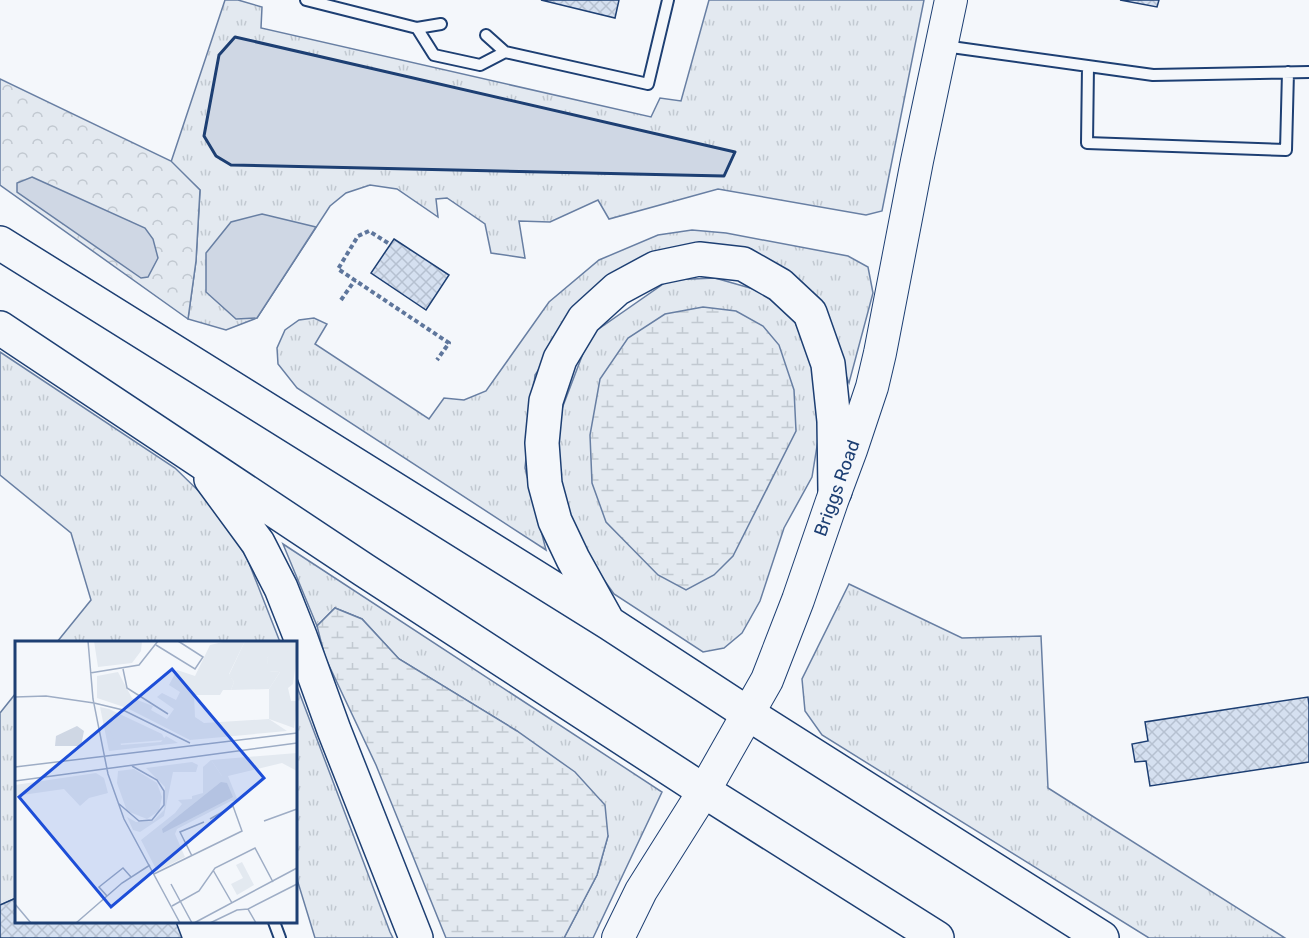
<svg xmlns="http://www.w3.org/2000/svg" width="1309" height="938" font-family="Rubik,sans-serif">
<defs>
<pattern id="grass-tufts" width="24" height="20" patternUnits="userSpaceOnUse" patternTransform="scale(1.5)"><rect width="24" height="20" fill="#e3e9f0"/><path d="M3 7l-1-3M5 7V3M7 7l1-3M15 17l-1-3M17 17v-4M19 17l1-3" fill="none" stroke="#c2c9d1"/></pattern>
<pattern id="forest-crowns" width="20" height="18" patternUnits="userSpaceOnUse" patternTransform="scale(1.5)"><rect width="20" height="18" fill="#e3e9f0"/><path d="M2 6a3 3 0 1 1 6 0M12 15a3 3 0 1 1 6 0" fill="none" stroke="#c2c9d1"/></pattern>
<pattern id="wetland-marsh" width="20" height="14" patternUnits="userSpaceOnUse" patternTransform="scale(1.5)"><rect width="20" height="14" fill="#e3e9f0"/><path d="M1 5h8M5 5V1M11 12h8M15 12V8" fill="none" stroke="#c2c9d1"/></pattern>
<pattern id="building-cross-hatch" width="8" height="8" patternUnits="userSpaceOnUse" patternTransform="scale(1.5)"><rect width="8" height="8" fill="#d5e0f0"/><path d="M0 0l8 8M0 8l8-8" fill="none" stroke="#b6c1d1"/></pattern>
</defs>
<rect width="100%" height="100%" fill="#f4f7fb"/>
<path fill="url(#grass-tufts)" stroke="#687fa3" stroke-width="1.5" d="M225,0H238L262,7L261,28L651,117L660,98L681,101L709,0H924L882,211L866,215L718,189L609,219L598,200L550,222L519,221L525,258L491,253L485,224L447,198L436,199L438,217L397,189L370,185L346,193L330,206L257,318L226,330L188,319L196,261L200,190L171,162Z
M692,230L726,233L848,256L868,267L873,293L849,383L824,322L737,253L592,291L535,375L525,468L546,550L297,388L278,364L277,348L285,330L299,320L314,318L327,324L315,344L429,419L444,398L464,400L486,391L549,302L599,260L658,235Z
M715,278L757,290L791,314L813,360L822,415L812,477L784,528L760,601L742,633L724,648L703,652L614,594L587,556L563,507L555,427L590,335L669,280Z
M0,352L175,468L214,506L247,558L280,642H57L91,600L71,533L0,475Z
M283,544L662,792L593,938H564L597,875L608,836L517,731L399,659L362,619L335,608L317,626Z
M849,584L962,638L1041,636L1048,788L1285,938H1149L822,735L805,711L802,679Z
M296,684L390,932L393,938H315L296,876Z
M16,693V898L0,905V713Z"/>
<path fill="url(#forest-crowns)" stroke="#687fa3" stroke-width="1.5" d="M0,79L171,161L200,190L196,261L188,319L0,185Z"/>
<path fill="url(#wetland-marsh)" stroke="#687fa3" stroke-width="1.5" d="M703,307L736,311L763,326L779,345L794,390L796,431L733,556L714,575L686,590L658,575L606,522L592,483L590,435L600,379L628,338L665,314Z
M335,608L362,619L399,659L517,731L575,772L605,805L608,836L597,875L564,938H446L376,765L325,657L317,626Z"/>
<path fill="#cfd7e4" stroke="#687fa3" stroke-width="1.5" d="M235,37L735,152L724,176L231,165L216,156L204,136L219,55Z
M32,177L145,228L153,239L158,258L148,277L141,278L17,192V183Z
M262,214L316,227L257,318L236,319L206,292V253L231,222Z"/>
<path fill="url(#building-cross-hatch)" stroke="#1d3f73" stroke-width="1.5" d="M541,0H619L615,18Z
M1120,0H1159L1157,7Z
M394,239L449,275L426,310L371,273Z
M1308,697L1309,705V762L1150,786L1146,761L1135,762L1132,744L1148,741L1145,722Z
M16,898V922H176L182,938H0V905Z"/>
<g fill="none" stroke-linecap="round" stroke-linejoin="round">
<defs>
<path id="lane" d="M306,0L417,28L441,24
M417,28L434,55L480,65L505,52
M486,35L505,52L648,84L668,0
M944,46L1153,75L1309,72
M1088,66L1087,143L1286,150L1288,72
M274,922L280,938"/>
<path id="secondary" d="M618,938L641,891L704,791L767,680L798,600L832,501L851,450L872,387L880,353L917,161L951,0"/>
<path id="highway" d="M0,243L609,623L747,713L1102,938
M0,328L364,570L704,791L937,938
M211,479L258,543L281,588L300,636L334,730L416,938
M608,622L573,559L555,521L545,484L542,443L546,401L560,359L584,319L617,289L656,268L699,259L743,264L780,285L810,313L828,364L834,421L835,491"/>
</defs>
<use href="#lane" stroke="#1d3f73" stroke-width="14"/>
<use href="#secondary" stroke="#1d3f73" stroke-width="34"/>
<use href="#highway" stroke="#1d3f73" stroke-width="36"/>
<path stroke="#5e769c" stroke-width="4" stroke-dasharray="4.5 3" stroke-linecap="butt" d="M388,243L369,231L358,236L338,269L449,343L437,360
M341,300L355,280"/>
<use href="#lane" stroke="#f4f7fb" stroke-width="10"/>
<use href="#secondary" stroke="#f4f7fb" stroke-width="32"/>
<use href="#highway" stroke="#f4f7fb" stroke-width="33"/>
<path stroke="#1d3f73" stroke-width="3" d="M235,37L735,152L724,176L231,165L216,156L204,136L219,55Z"/>
</g>
<g text-anchor="middle" dominant-baseline="central" stroke-width="4.5" stroke-linejoin="round" paint-order="stroke">
<g font-size="18" fill="#1d3f73" stroke="#f4f7fb">
<text transform="translate(837 488) rotate(-70)">Briggs Road</text>
</g>
</g>
<g transform="translate(15 641)">
<rect width="282" height="282" fill="#f4f7fb"/>
<path d="M212,0H230L214,33L219,41L216,49H208L205,54H179L180,76L189,82L254,78L272,90L175,99L112,67L82,57V35L103,31L117,57L138,65L136,69L152,78L159,68L142,56L147,52L161,59L165,51L154,44L162,29L180,35L195,4ZM85,66L94,68L106,104L146,101L151,95L163,102L94,110ZM196,119L207,135H213L223,160H216L162,188L160,193L170,216L142,230L126,199L160,172L167,163L163,159L177,158V155L188,152V126ZM177,121L183,124L181,131H158L149,175L125,191L118,189L112,176L121,181L138,180L149,169L150,146L131,127ZM119,128L142,142L147,156L144,170L132,178L112,170L102,142L103,130ZM81,132L89,137L93,152L74,157L65,165L49,148L0,155V144ZM227,221L239,244L222,254L216,243L228,237L221,224Z" fill="#e3e9f0"/>
<path d="M79,0H127L126,10L117,22L83,26ZM264,0H280L282,13L278,43L273,47L276,60H282L279,87L254,78V48L265,31L253,30L252,17ZM282,112V130L267,122L213,135H207L196,119Z" fill="#e3e9f0"/>
<path d="M230,0H264L273,10L258,11L252,17L254,30L265,31L254,48L216,49L219,41L214,34ZM94,68L147,93L150,99L100,103L89,72ZM116,135L133,139L142,152L141,166L133,173H124L114,165L109,144L111,136Z" fill="#e3e9f0"/>
<path d="M62,85L69,90L66,105H40L41,95ZM206,141L212,142L218,156L148,192L147,188Z" fill="#cfd7e4"/>
<path fill="none" stroke="#9eadc5" stroke-width="1.5" d="M73,0L78,58L93,133L109,178L165,282M141,4L180,28L188,16L163,0M108,28L112,47L153,73M75,32L124,24L143,0M0,56L31,55L79,62M79,62L108,69L175,102M0,126L282,92M0,140L282,102M103,162L124,180L137,179L149,164V150L142,139L117,125M249,180L282,168M177,215L165,191L189,181M198,229L217,262M139,233L227,190L218,165L195,178M156,243L177,282M92,255L84,246L108,227L116,236M0,263L16,282M157,265L184,250L200,227L240,207L258,241M61,282L107,242L135,224M179,282L282,227M195,282L222,269L233,268M241,282L233,268L282,243"/>
<path fill="#1d4ed8" fill-opacity="0.15" stroke="#1d4ed8" stroke-width="3" d="M157,28L249,137L96,266L4,156Z"/>
<rect width="282" height="282" fill="none" stroke="#1d3f73" stroke-width="3"/>
</g>
</svg>
